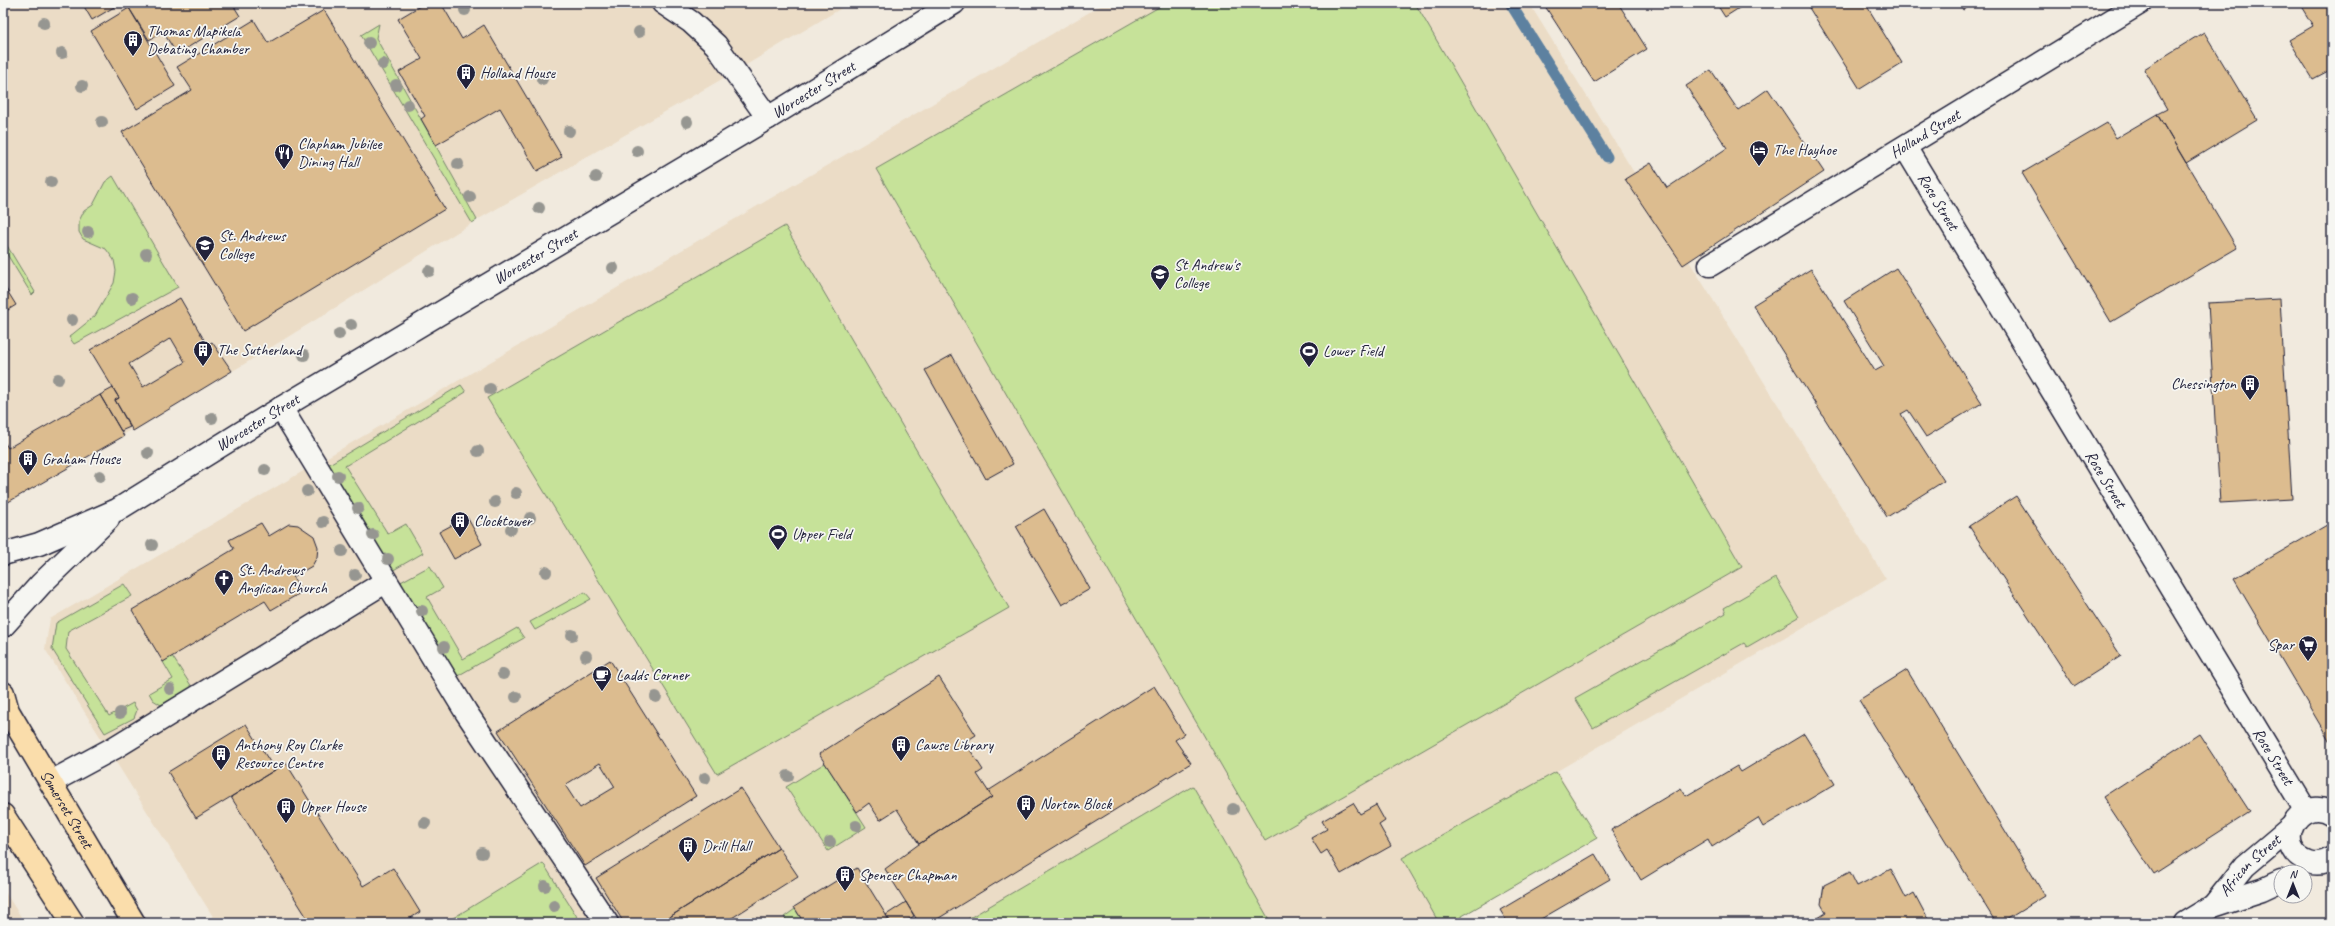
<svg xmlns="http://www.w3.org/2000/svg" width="2335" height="926" font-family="Caveat,sans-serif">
<rect width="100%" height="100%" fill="#f1eade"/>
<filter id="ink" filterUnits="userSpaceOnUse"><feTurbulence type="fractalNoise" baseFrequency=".025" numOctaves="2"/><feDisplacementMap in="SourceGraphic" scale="8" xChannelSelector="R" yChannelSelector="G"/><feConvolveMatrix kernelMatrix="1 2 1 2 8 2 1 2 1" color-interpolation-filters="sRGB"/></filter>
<g filter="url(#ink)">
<path fill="#ebdcc6" d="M3,3H850L736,71L477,220L241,366L3,505Z
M1105,3H1529L1886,579L1557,771L1597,838L1450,923H217L45,649L50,619Z
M3,889L25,923H3Z"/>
<path fill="#c6e299" stroke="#74826a" d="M1166,3H1415L1742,567L1265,841L876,169Z
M379,24L376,38L477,220L472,223L361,35Z
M113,176L178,287L74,344L69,337L95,316L114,283L116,271L114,260L106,249L83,239L79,232V221L84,211L93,205L105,182Z
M785,226L1009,608L717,774L487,398Z
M3,239L35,292L32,295L5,251L3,252Z
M461,385L466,392L345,466L388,534L406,524L423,553L390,572L326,466Z
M430,566L443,588L427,597L463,659L517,628L524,638L454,678L397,584Z
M1776,578L1799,617L1747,647L1744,643L1593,728L1575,698L1726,613L1724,608Z
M124,584L132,596L68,631L66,649L109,716L133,703L137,710L134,718L105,733L52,649L56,623Z
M585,592L591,599L535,630L530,622Z
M172,656L192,687L161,705L153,700L149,693L173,679L163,662Z
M825,763L866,827L828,851L786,787Z
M1556,772L1597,838L1450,923H1439L1402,858Z
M1193,786L1271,923H961Z
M543,863L581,923H445Z
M795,909L804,923H788L784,917Z"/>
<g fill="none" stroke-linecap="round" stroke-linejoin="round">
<path stroke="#5d81a0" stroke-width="11" d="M1510,3L1607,157"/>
</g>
<path fill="#dcbc8f" stroke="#22223b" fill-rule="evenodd" d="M82,3H121L92,20Z
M126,3H232L240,16L177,54L163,32L149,40Z
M425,3H441L462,39L484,25L562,157L537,171L500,108L436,145L421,119L425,116L399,72L422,59L398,19Z
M1543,3H1618L1647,49L1594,82Z
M1716,3H1747L1725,17Z
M1806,3H1865L1902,63L1860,89Z
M1959,3H1975L1963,10Z
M2299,3H2332V69L2313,79L2289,40L2313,26Z
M129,8L175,86L137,109L91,31Z
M324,10L445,209L243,331L122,132L192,90L177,67L254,20L268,43Z
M2204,32L2257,120L2186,163L2157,114L2167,109L2144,69Z
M1711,70L1738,110L1768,89L1824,172L1683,265L1625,179L1651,163L1667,188L1727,148L1686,86Z
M2157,114L2237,248L2111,322L2022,173L2107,123L2116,138Z
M1896,268L1982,403L1926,437L1908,410L1901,414L1944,481L1887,517L1753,305L1811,269L1875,371L1884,366L1844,301Z
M3,284L16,305L3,313Z
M180,298L207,345L212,342L232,371L133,431L115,400L119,398L90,350ZM171,338L185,362L143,387L129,364Z
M2280,299L2292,499L2220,503L2208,303Z
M952,355L1013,464L986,479L925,370Z
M113,388L119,398L115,400L130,427L121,431L100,395Z
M100,395L124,436L3,505V440L8,448Z
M2016,496L2121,656L2074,686L1969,526Z
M1044,509L1090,589L1062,605L1016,526Z
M467,517L482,544L454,559L439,532Z
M2332,522V745L2234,579Z
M261,523L269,536L289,524L298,525L314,536L318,547L317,557L312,566L293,577L302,592L271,610L265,601L163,662L132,610L234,549L229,540Z
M610,660L696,796L585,866L498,731ZM600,763L615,787L580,808L565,785Z
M1907,670L2045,896L2001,923H1996L1859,700Z
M939,677L976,735L965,742L983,770L977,774L992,797L919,844L897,809L880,820L869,803L857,812L819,754Z
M1154,686L1184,734L1175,740L1191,763L931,923H919L885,869L919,844L992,797L988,791Z
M246,724L275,770L196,818L168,772Z
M1804,734L1835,784L1763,827L1758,818L1712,847L1708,839L1641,880L1611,830L1681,788L1686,796L1737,766L1741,772Z
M2199,734L2250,812L2154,874L2103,797Z
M286,763L363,886L393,868L420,912L403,923H295L306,916L231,797Z
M741,788L779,848L660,923H624L596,878Z
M1353,803L1360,814L1376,805L1385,821L1379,825L1391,846L1341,874L1327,850L1321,854L1311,838L1327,829L1322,821Z
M779,848L798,876L724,923H660Z
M1595,854L1610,879L1534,923H1508L1500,910Z
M857,868L891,923H804L794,907Z
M1891,869L1906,898L1914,893L1930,923H1810L1826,913L1821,904L1824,885L1850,872L1857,886Z
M906,902L914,916L903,923H891L886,915Z"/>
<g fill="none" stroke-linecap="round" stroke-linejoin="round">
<defs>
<g id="minor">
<path d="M663,3L691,22L716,45L768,118"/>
<path id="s1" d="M1905,147L2306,811"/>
<path id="s2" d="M1710,265L2140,3"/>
<path d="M281,408L466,712L607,923"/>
<path id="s3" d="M3,554L39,544L117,510L281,408L768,118L954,3"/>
<path d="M3,626L41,584L108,519"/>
<path d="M51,782L114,748L385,582"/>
<path d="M2332,814C2299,792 2269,848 2309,862C2317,865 2325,863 2332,858"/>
<path id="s4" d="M2213,906L2245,866L2290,828"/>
<path d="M2185,923L2213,906L2262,890L2281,881"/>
</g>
<g id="major">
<path id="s5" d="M3,693L8,711L134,923"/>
<path d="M3,815L73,923"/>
</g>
</defs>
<use href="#minor" stroke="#22223b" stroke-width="25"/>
<use href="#major" stroke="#22223b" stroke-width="25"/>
<use href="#minor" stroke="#f6f6f2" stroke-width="22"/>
<use href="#major" stroke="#faddab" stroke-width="22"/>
</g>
<g fill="#969691">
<circle cx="465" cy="10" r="6"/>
<circle cx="44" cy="23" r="6"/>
<circle cx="639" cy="32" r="6"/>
<circle cx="369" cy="43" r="6"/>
<circle cx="62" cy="53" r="6"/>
<circle cx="383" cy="64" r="6"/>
<circle cx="542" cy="79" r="6"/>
<circle cx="396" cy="85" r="6"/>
<circle cx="82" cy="86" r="6"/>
<circle cx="408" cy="105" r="6"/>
<circle cx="102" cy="122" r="6"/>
<circle cx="687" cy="122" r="6"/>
<circle cx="569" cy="131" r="6"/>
<circle cx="637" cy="151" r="6"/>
<circle cx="458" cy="164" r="6"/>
<circle cx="596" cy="177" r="6"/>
<circle cx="51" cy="182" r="6"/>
<circle cx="470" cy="197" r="6"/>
<circle cx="539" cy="208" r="6"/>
<circle cx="88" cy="232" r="6"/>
<circle cx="146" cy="254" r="6"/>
<circle cx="613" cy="268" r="6"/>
<circle cx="429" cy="271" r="6"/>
<circle cx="132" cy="298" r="6"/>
<circle cx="72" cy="320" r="6"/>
<circle cx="351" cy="325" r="6"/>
<circle cx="339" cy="334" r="6"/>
<circle cx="304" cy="355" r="6"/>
<circle cx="58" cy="379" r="6"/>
<circle cx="490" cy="389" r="6"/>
<circle cx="212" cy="418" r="6"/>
<circle cx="478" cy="451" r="6"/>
<circle cx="148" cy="453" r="6"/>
<circle cx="265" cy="470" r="6"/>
<circle cx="100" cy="476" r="6"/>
<circle cx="338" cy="476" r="6"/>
<circle cx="307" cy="491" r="6"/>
<circle cx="516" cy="493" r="6"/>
<circle cx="495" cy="502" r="6"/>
<circle cx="358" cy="508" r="6"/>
<circle cx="530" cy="518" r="6"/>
<circle cx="323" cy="522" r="6"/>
<circle cx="511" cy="529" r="6"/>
<circle cx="373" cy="535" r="6"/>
<circle cx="152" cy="545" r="6"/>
<circle cx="342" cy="551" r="6"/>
<circle cx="388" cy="559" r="6"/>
<circle cx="546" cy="572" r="6"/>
<circle cx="355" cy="575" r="6"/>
<circle cx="422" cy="611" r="6"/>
<circle cx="572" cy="635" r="6"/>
<circle cx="444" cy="647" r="6"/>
<circle cx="586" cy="656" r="6"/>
<circle cx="503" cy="674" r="6"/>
<circle cx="170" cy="689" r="6"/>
<circle cx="516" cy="697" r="6"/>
<circle cx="656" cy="697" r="6"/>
<circle cx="120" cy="713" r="6"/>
<circle cx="788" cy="776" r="6"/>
<circle cx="705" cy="778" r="6"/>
<circle cx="1233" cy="809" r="6"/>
<circle cx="425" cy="823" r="6"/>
<circle cx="856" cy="826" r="6"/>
<circle cx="830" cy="842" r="6"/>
<circle cx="482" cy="853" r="6"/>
<circle cx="545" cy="886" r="6"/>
<circle cx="554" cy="906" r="6"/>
</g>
</g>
<defs>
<symbol id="building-pin" viewBox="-11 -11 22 30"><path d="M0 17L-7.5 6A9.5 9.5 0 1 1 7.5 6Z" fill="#22223b" stroke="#f6f6f2"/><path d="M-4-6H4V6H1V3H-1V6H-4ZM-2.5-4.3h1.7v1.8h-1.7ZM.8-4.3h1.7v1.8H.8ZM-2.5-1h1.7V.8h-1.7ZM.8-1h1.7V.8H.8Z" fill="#fff"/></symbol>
<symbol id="hotel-pin" viewBox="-11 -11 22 30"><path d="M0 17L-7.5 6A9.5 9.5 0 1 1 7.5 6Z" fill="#22223b" stroke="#f6f6f2"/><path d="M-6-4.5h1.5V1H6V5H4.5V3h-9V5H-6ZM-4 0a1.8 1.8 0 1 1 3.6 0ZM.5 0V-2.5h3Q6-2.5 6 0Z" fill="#fff"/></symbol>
<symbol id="restaurant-pin" viewBox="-11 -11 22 30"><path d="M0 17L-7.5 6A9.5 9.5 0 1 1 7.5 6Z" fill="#22223b" stroke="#f6f6f2"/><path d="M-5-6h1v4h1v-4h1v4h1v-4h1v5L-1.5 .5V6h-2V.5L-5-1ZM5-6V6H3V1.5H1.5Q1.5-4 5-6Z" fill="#fff"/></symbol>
<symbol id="school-pin" viewBox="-11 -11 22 30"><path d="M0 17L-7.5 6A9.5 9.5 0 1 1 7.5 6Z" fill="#22223b" stroke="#f6f6f2"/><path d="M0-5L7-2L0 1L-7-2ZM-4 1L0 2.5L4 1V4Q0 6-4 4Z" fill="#fff"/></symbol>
<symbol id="stadium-pin" viewBox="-11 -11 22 30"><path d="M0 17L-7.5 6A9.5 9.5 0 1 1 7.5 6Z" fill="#22223b" stroke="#f6f6f2"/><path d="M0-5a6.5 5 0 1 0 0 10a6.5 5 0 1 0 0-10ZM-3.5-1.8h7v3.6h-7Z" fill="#fff"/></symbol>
<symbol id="church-pin" viewBox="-11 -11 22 30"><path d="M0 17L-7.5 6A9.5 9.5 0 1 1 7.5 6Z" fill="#22223b" stroke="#f6f6f2"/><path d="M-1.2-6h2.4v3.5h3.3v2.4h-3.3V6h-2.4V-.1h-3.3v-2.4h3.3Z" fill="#fff"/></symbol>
<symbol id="supermarket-pin" viewBox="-11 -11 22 30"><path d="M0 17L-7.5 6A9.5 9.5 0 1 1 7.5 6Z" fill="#22223b" stroke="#f6f6f2"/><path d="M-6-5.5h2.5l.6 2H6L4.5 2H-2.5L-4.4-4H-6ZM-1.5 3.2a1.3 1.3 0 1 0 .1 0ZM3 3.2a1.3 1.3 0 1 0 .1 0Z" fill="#fff"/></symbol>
<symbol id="cafe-pin" viewBox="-11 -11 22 30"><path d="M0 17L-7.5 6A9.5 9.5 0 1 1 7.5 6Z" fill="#22223b" stroke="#f6f6f2"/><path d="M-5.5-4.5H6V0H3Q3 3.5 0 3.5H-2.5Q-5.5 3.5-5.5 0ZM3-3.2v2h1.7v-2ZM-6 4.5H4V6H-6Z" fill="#fff"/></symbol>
</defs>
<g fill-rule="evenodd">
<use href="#building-pin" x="122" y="29" width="22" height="30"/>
<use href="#building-pin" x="455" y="62" width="22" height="30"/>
<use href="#hotel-pin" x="1748" y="139" width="22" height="30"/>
<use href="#restaurant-pin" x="273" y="142" width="22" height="30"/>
<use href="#school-pin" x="194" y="234" width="22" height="30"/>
<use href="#school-pin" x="1149" y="263" width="22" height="30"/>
<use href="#building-pin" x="192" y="339" width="22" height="30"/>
<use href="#stadium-pin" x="1298" y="340" width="22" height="30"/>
<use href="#building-pin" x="2239" y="373" width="22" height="30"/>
<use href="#building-pin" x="17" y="448" width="22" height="30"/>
<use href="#building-pin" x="449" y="510" width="22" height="30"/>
<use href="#stadium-pin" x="767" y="523" width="22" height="30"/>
<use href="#church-pin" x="213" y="568" width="22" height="30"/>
<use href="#supermarket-pin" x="2297" y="634" width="22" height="30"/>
<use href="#cafe-pin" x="591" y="664" width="22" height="30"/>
<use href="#building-pin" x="890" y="734" width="22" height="30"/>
<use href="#building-pin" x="210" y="743" width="22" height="30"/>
<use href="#building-pin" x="1015" y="793" width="22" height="30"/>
<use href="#building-pin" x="275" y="796" width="22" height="30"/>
<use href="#building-pin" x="677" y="835" width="22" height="30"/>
<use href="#building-pin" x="834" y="864" width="22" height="30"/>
</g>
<g text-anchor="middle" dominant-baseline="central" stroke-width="3.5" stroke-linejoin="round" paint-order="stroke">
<g font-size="16" fill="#22223b" stroke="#f6f6f2" text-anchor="start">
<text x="147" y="31">Thomas Mapikela<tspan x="147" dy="18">Debating Chamber</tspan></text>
<text x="480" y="73">Holland House</text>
<text x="298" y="144">Clapham Jubilee<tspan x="298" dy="18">Dining Hall</tspan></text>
<text x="1773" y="150">The Hayhoe</text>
<text x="219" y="236">St. Andrews<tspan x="219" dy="18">College</tspan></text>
<text x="1174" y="265">St Andrew's<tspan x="1174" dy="18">College</tspan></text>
<text x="217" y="350">The Sutherland</text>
<text x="1323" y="351">Lower Field</text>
<text x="2236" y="384" text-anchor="end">Chessington</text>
<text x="42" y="459">Graham House</text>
<text x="474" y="521">Clocktower</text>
<text x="792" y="534">Upper Field</text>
<text x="238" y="570">St. Andrews<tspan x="238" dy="18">Anglican Church</tspan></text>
<text x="2294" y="645" text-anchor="end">Spar</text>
<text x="616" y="675">Ladds Corner</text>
<text x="235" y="745">Anthony Roy Clarke<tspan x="235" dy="18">Resource Centre</tspan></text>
<text x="915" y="745">Cawse Library</text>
<text x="1040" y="804">Norton Block</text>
<text x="300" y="807">Upper House</text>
<text x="702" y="846">Drill Hall</text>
<text x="859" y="875">Spencer Chapman</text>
</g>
<g font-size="16" fill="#22223b" stroke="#f6f6f2">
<text stroke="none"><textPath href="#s3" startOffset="936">Worcester Street</textPath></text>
<text stroke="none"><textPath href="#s2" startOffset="252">Holland Street</textPath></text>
<text stroke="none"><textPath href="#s1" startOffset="64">Rose Street</textPath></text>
<text stroke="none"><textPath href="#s3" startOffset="612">Worcester Street</textPath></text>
<text stroke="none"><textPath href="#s3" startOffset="288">Worcester Street</textPath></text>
<text stroke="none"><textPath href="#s1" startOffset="388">Rose Street</textPath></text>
<text stroke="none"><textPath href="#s1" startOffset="712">Rose Street</textPath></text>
<text stroke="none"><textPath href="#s5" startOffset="133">Somerset Street</textPath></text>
<text stroke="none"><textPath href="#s4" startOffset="55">African Street</textPath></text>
</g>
</g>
<rect width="2335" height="926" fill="none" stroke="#f6f6f2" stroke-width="16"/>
<rect x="8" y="8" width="2319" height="910" fill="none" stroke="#22223b" stroke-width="1.5" filter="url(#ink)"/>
<g transform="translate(2293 884)"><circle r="19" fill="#f6f6f2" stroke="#a1a1a9"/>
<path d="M0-3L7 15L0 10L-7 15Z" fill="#22223b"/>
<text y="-6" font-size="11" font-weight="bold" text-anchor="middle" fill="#22223b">N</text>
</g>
</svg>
